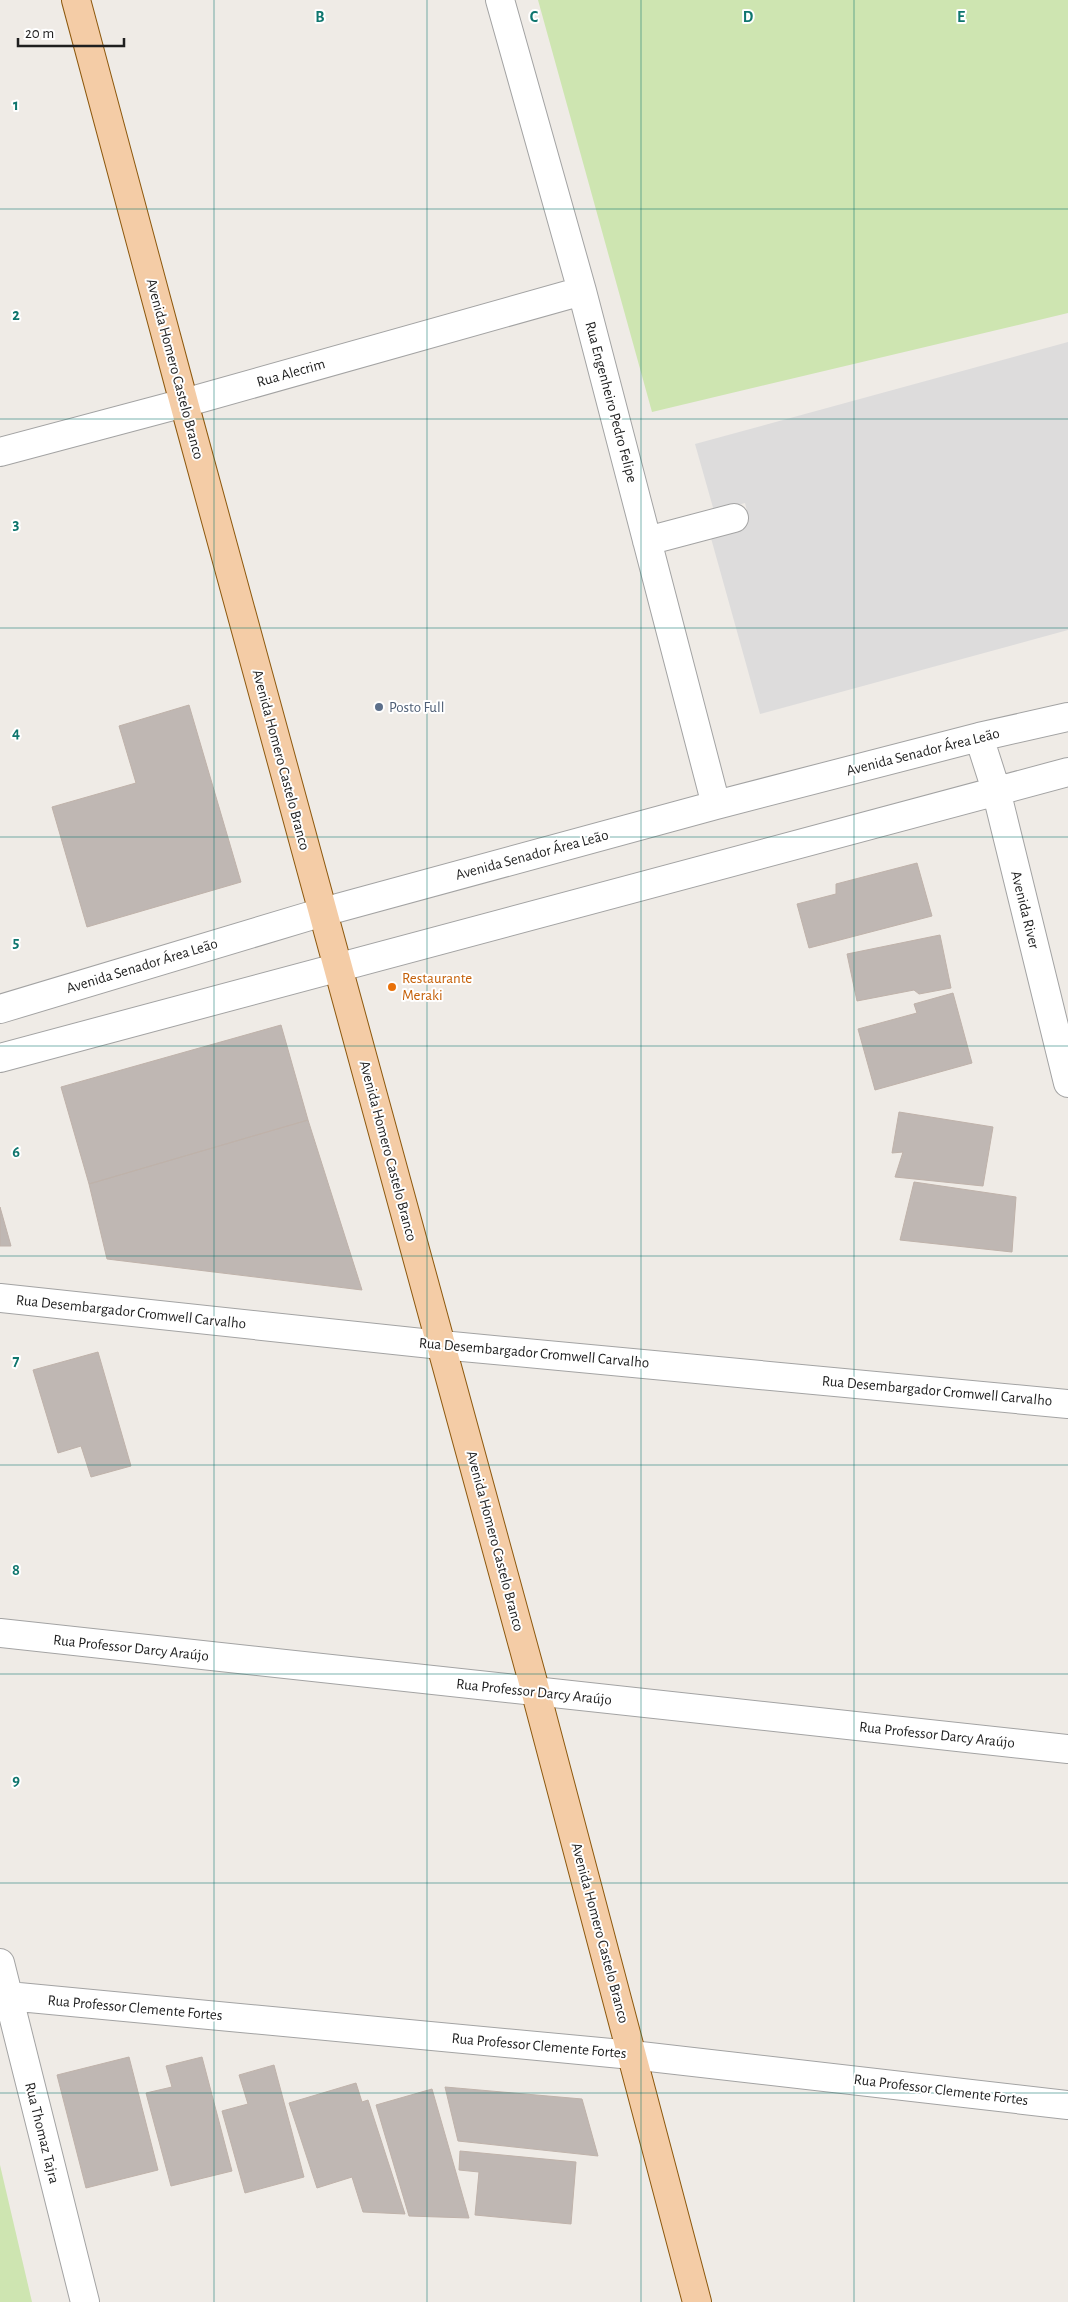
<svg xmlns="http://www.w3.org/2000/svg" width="1068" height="2302" font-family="'Alegreya Sans',sans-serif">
<rect width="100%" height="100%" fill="#efebe6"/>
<path fill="#dddcdc" d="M1068,342V630L760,714L709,531L749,519L745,503L714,511L695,444Z"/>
<path fill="#cee5b1" d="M538,0H1068V313L652,412Z
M0,2165L32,2302H0Z"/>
<path fill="#bfb7b3" stroke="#bfb2aa" d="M189,705L241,882L87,927L52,807L136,783L119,726Z
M917,863L932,916L809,948L797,904L836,894V884Z
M940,935L951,988L919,994L914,990L857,1001L847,954Z
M953,993L972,1063L875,1090L858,1029L917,1013L914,1004Z
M281,1025L308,1120L89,1184L61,1087Z
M899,1112L993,1127L983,1186L895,1177L903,1152L892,1153Z
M308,1120L362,1290L107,1259L89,1184Z
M914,1182L1016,1197L1012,1252L900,1240Z
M0,1207L11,1246H0Z
M98,1352L131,1466L91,1477L81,1446L58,1453L33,1370Z
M129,2057L158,2170L86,2188L57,2075Z
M202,2057L232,2171L171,2186L146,2093L172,2087L166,2066Z
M274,2065L304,2177L245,2193L222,2111L248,2104L239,2075Z
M356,2083L362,2102L368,2100L405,2214L363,2212L352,2177L317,2188L289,2103Z
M445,2087L582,2099L598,2156L458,2141Z
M432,2089L469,2218L409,2216L376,2105Z
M460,2151L576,2162L571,2224L475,2215L479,2172L459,2170Z"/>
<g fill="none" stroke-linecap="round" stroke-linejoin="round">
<defs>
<path id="minor" d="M500,0L582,291L716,805
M0,452L184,403L582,291
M647,541L734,518
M979,737L996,790L1068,1083
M0,1009L323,912L716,805L979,737L1068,717
M0,1058L1068,772
M0,1298L441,1345L1068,1404
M0,1633L1068,1749
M0,1963L85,2302
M8,1996L632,2055L1068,2105"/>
<path id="major" d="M76,0L184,403L536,1693L697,2302"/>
</defs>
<use href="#minor" stroke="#a3a3a3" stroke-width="30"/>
<use href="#major" stroke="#8d580d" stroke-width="30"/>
<use href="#minor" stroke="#fff" stroke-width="28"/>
<use href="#major" stroke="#f4cca6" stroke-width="28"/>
</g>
<path fill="none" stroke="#0f766e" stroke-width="1" stroke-opacity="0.55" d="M214,0V2302M427,0V2302M641,0V2302M854,0V2302M0,209H1068M0,419H1068M0,628H1068M0,837H1068M0,1046H1068M0,1256H1068M0,1465H1068M0,1674H1068M0,1883H1068M0,2093H1068"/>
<circle fill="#5c6f8a" stroke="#fff" stroke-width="2" cx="379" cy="707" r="5"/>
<circle fill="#e8710a" stroke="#fff" stroke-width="2" cx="392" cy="987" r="5"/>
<g text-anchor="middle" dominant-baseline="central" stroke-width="4" stroke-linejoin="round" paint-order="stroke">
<g font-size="15" fill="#1f1f1f" stroke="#fff">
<text transform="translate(175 369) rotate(75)">Avenida Homero Castelo Branco</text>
<text transform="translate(291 373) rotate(-16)">Rua Alecrim</text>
<text transform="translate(611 402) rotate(75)">Rua Engenheiro Pedro Felipe</text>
<text transform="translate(923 752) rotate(-14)">Avenida Senador Área Leão</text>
<text transform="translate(281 760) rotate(75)">Avenida Homero Castelo Branco</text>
<text transform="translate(532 855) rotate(-15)">Avenida Senador Área Leão</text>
<text transform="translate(1025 910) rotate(76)">Avenida River</text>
<text transform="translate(142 966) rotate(-17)">Avenida Senador Área Leão</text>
<text transform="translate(388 1151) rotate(75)">Avenida Homero Castelo Branco</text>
<text transform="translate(131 1312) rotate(6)">Rua Desembargador Cromwell Carvalho</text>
<text transform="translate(534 1353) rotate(5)">Rua Desembargador Cromwell Carvalho</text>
<text transform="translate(937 1391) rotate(5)">Rua Desembargador Cromwell Carvalho</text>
<text transform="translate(495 1541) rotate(75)">Avenida Homero Castelo Branco</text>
<text transform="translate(131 1648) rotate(6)">Rua Professor Darcy Araújo</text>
<text transform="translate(534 1692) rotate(6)">Rua Professor Darcy Araújo</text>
<text transform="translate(937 1735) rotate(6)">Rua Professor Darcy Araújo</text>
<text transform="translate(600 1933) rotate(75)">Avenida Homero Castelo Branco</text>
<text transform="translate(135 2008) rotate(5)">Rua Professor Clemente Fortes</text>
<text transform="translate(539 2046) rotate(5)">Rua Professor Clemente Fortes</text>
<text transform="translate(941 2090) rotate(7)">Rua Professor Clemente Fortes</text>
<text transform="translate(42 2133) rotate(76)">Rua Thomaz Tajra</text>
</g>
<g font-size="15" fill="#4e5e75" stroke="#fff" text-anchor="start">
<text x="389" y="707">Posto Full</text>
</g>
<g font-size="15" fill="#c56008" stroke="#fff" text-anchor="start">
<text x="402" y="978">Restaurante<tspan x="402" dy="17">Meraki</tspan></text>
</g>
</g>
<g font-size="16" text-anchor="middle" font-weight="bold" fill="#0f766e" stroke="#fff" stroke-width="4" stroke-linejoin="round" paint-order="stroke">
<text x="320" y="22">B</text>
<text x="534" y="22">C</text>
<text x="748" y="22">D</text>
<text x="961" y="22">E</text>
<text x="16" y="110">1</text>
<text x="16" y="320">2</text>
<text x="16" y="529">3</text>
<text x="16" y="738">4</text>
<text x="16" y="947">5</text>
<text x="16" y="1157">6</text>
<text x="16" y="1366">7</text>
<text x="16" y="1575">8</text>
<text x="16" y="1785">9</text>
</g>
<path d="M18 38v8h106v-8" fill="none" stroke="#1f1f1f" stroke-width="2.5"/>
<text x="25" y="38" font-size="15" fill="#1f1f1f" stroke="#ffffff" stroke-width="4" paint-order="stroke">20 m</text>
</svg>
